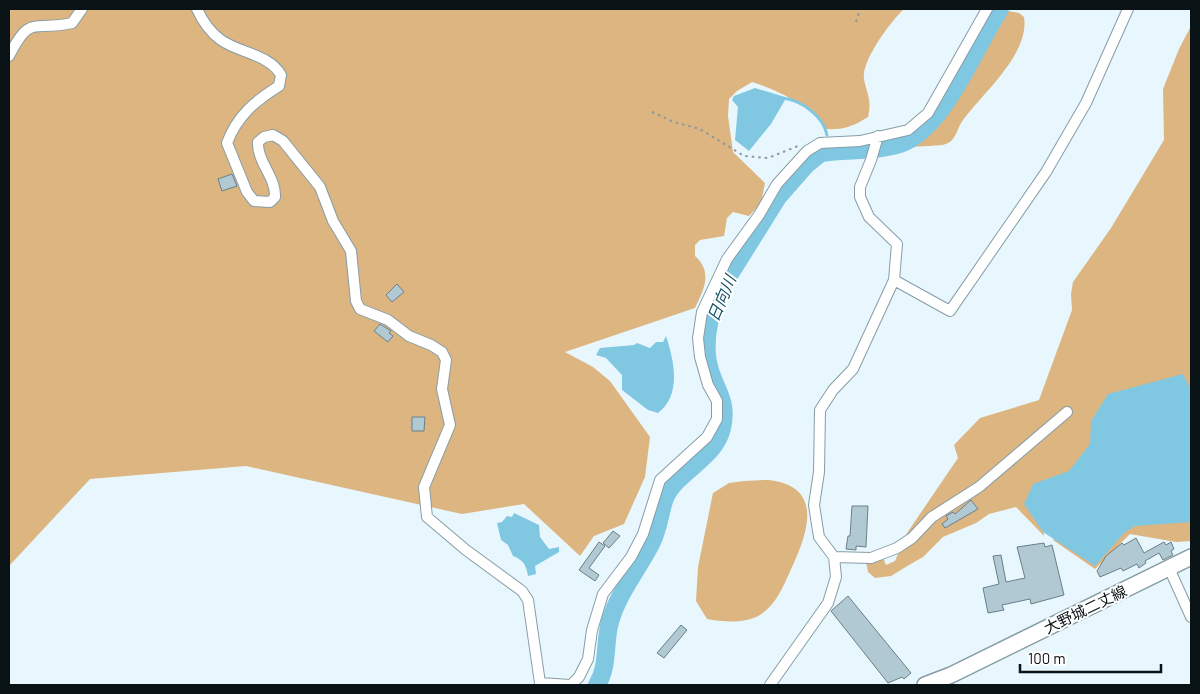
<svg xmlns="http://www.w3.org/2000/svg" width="1200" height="694" font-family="Barlow,'Noto Sans JP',sans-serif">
<rect width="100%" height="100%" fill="#e8f7fd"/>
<path fill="#dcb581" d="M9,9H904C891,21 861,61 864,79C867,95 872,99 868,117C854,126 844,130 826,129C810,105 779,91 752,82L737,91L729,99L728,116L733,152L765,183L761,203L749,216L733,212L727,218L724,236L700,240L695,245V256C713,272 704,289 695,308L565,352L593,367L610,381L650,437L645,477L624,524L594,536L580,556L524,504L462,514L246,466L90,479L9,566Z
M1008,11L1019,13L1024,17C1030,55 981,94 961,123C957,130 955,141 946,144C941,146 919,146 912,147L937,120L991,29Z
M1191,26V405L1090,446L1043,526L1044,536L1016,507L989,514L976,523L943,537L923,557L909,565L891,576L875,578L868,572L866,562L876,554L884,560L886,565L895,561L907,533L958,458L954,445L980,418L1039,400L1072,310L1071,294L1073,282L1111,228L1164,140L1163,89L1179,49Z
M744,481C754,481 766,479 775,481C823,490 807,534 793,565C784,584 778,603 760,615C744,624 724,622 707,619L696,601L698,567L713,493L729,483Z
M1191,519V541L1176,542L1130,534L1095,569L1053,540L1057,535H1101L1143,522Z"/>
<path fill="#80c8e2" d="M755,88L785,97V100L771,124L749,151L735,140L738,107L732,100L734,96Z
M666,336C674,360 682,395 658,413L648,410L622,390V375L606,358L596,355L600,348L634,345L637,343L650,348L656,342H663Z
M1183,374L1191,390V522L1135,526L1124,533L1095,566L1043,532L1024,504L1033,484L1069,471L1090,444L1091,421L1108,394Z
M514,513L539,525L540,537L549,549L559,547V552L535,566L536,574L528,576C526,564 523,560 513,556L508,545L501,540L497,523L502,522L507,516L512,517Z"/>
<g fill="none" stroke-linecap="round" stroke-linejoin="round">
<path stroke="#80c8e2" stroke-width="3" d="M782,98C802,100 823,116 827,135"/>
<path stroke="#80c8e2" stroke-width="18" d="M597,685C609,666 604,643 610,622C618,593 639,568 652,542C659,528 660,512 665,498C677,471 715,459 722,428C728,402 717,393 710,370C701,341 711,307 725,282L778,197L806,165L821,153C847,149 874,152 900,144C944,129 975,47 1000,9"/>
</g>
<path fill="#b0c9d2" stroke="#698088" d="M232,174L237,186L222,191L218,179Z
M397,284L404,292L392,302L386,295Z
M380,324L391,331L389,333L393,336L388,342L374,331Z
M412,417H425L424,431H412Z
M971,500L978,509L945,528L942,524L948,519L946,516L953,512L955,514Z
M852,506H868L866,547L856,546V550L846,549L848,536H850Z
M613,531L620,536L609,548L603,543Z
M1136,538L1144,553L1164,542L1166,545L1171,542L1174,549L1171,551L1173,555L1163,560L1159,553L1145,561L1146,563L1139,568L1137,564L1123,571L1121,568L1100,577L1097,571L1106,556L1122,543L1124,545Z
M599,542L605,546L589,568L599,575L595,581L579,570Z
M1044,543L1045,547L1052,545L1064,595L1031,604L1030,599L1002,605L1004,610L988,613L983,588L999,584L993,556L1001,555L1006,582L1025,578L1017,547Z
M848,596L911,673L904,679L902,677L888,683L831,611Z
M681,625L687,630L664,658L657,653Z"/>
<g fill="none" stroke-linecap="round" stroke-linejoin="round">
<defs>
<path id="minor" d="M197,9C202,20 211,33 221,40C239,53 269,54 281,75L279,86C255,101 237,116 227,143L247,192L254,201L270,202L275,197C276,177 257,162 258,142L264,137L273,135L283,141L320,187L333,221L351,251L356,301L360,309L388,320L409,336L431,345L442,352L446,360L442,389L450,425L424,487L427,517L466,550L522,591L528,600L540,683
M9,56C31,13 32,32 72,23L82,9
M894,280L950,311L1046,172L1086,103L1128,9
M834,557L871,558L897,548L912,538L932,517L979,487L1067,412
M1169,568L1191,617
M540,685V683L570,685
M571,685L579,677L588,659L592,630L603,594L631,557L643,534L660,480L707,437L717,419V401L708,385L700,357L698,338L702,312L727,259L759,215L777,184L807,151L820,143L860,141L908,130L928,113L987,9
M770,685L828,603L836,577L834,557L819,537L814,505L819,472L820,410L833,390L853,369L894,280L897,244L869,217L860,197V187L871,160L878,136"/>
<path id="primary" d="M925,685L951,675L1191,557"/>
</defs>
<use href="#minor" stroke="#869da6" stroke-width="12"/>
<use href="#primary" stroke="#869da6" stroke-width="18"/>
<path stroke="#8b989d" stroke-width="2" stroke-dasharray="2.5 4" stroke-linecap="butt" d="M856,22L860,9
M652,112L674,122L700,129L744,156L768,158L798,146"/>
<use href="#minor" stroke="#fff" stroke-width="10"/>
<use href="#primary" stroke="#fff" stroke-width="15"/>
</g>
<g text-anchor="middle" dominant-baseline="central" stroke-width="4" stroke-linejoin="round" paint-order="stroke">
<g font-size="15" fill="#091215" stroke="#fff">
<text transform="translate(1085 609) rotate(-26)">大野城二丈線</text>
</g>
<g font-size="16" font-style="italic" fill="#135163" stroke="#fff">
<text transform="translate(721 298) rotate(-67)">日向川</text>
</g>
</g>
<rect width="1200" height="694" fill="none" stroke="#091215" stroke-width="20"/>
<path d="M1020 664v8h141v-8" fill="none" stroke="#091215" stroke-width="2.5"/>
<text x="1028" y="664" font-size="15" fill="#091215" stroke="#ffffff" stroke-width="4" paint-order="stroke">100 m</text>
</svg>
